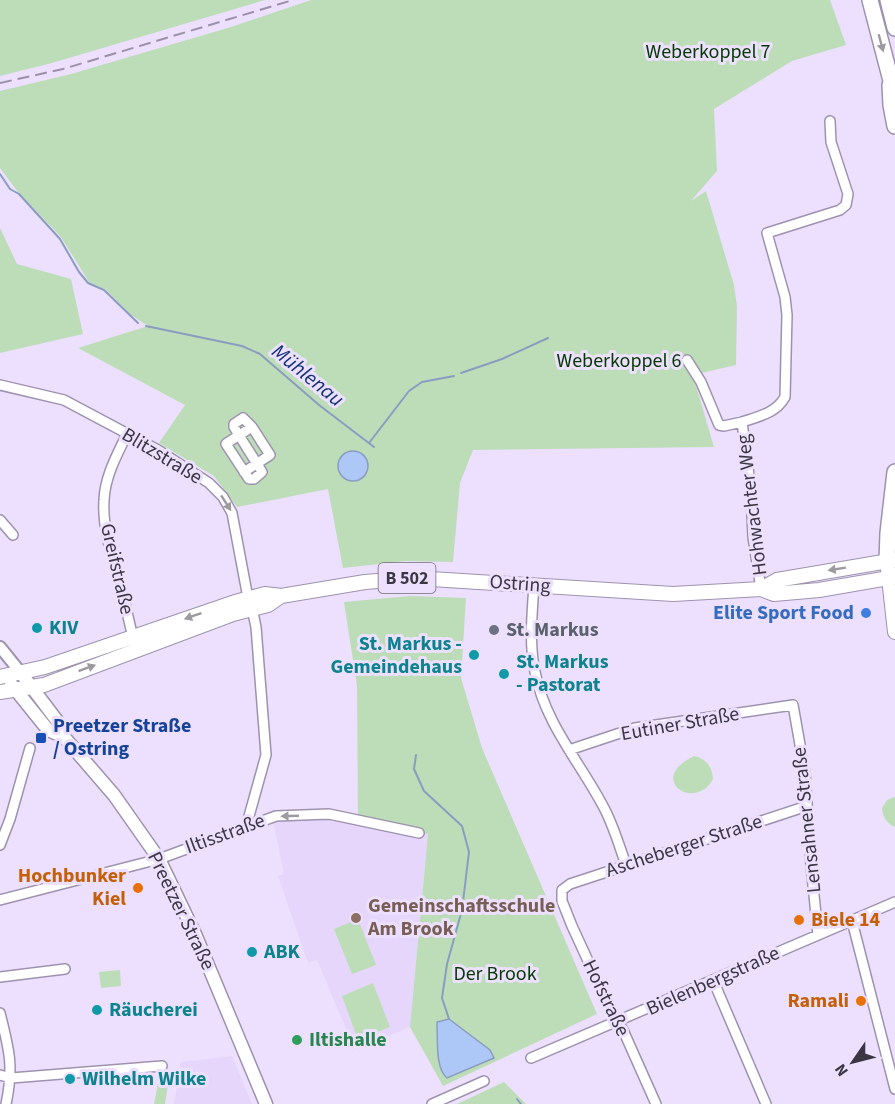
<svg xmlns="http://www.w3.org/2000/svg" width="895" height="1104" font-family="'Source Sans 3',sans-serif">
<rect width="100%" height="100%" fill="#ece0fe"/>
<path fill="#e6d6fb" d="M358,816L428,834L410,1027L355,1050L317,960L308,963L278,876L284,874L273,820Z
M232,1056L252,1104H174L181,1062Z"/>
<path fill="#bdddb8" d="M0,0H265L52,63L0,76Z
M311,0H830L846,45L792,61L714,109L717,171L691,201L706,191L734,285L737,306L736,365L693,375L714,447L473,450L460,483L453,562L406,561L343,568L328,489L237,507L214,476L159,443L185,405L78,348L148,326L131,315L105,289L89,282L61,237L18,192L0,168V91L71,74L231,27Z
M0,228L17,264L71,279L83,334L0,353Z
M410,596L466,598L461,678L482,748L597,1014L443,1086L410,1027L428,834L358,816L357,686L344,602Z
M694,756C707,759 712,767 713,779C696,812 645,780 694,756Z
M895,797V827C886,823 883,817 882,808L887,800Z
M358,919L376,965L352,974L334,929Z
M120,970L121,986L101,988L99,972Z
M373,983L390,1027L358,1040L342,996Z
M165,1082L168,1085L165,1104H154L158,1083Z
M504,1082L526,1104H457Z"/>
<path fill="#adc7f7" stroke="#8b9cc1" stroke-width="1.5" d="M338 466a15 15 0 1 1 30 0a15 15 0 1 1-30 0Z
M449,1019L490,1050L494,1058L447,1078C435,1068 438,1040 437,1026V1022Z"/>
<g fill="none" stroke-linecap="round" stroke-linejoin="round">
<path stroke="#8b9cc1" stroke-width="2" d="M0,174L10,189L19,194L60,239L79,272L88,283L104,290L138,323
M146,326L242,346L260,354L319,405L374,447
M461,373L502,359L548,338
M369,443L409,391L422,382L454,376
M416,755L414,769L424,791L462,826L469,852L462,910L447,964L442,998L449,1019
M517,1099L521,1104"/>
<defs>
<path id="minor" d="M687,360L701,382L719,425L724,426L742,422
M0,385L64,400L158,450L209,483L223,497L232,513L248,598
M127,434C117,455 105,476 104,500C102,531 114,562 122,591C126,607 129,622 133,637
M244,472L270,455L252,427L227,443L226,444C234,456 241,467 249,479H254L262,472C253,457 243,442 234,427V424L243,418L252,427
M0,520L13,535
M534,585C532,614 529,644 535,672C545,723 579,761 603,806C613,824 619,845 626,865
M761,589L753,537L751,491L742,422C760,416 776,413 785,397L787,315L785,297L767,233L840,210L846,205L848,194L831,142L830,121
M569,750L635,728L793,705L805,773L811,865L818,935
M246,827L266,755L256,627L252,608
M0,845L10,819L30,748
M0,900L159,859L276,816L329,814L419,833
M852,921L895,1089
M0,977L65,969
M713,980L766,1104
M0,1013C9,1049 14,1066 6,1104
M531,1058L895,902
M0,1075L11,1078L162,1066
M432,1104L484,1081
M656,1104L623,1030L612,1013L572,926L562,901V890L570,884L807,806"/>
<path id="tertiary" d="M0,647L21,673"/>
<path id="secondary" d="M21,673L58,722L64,737L114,795L159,859L195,934L266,1104
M11,684L48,730L64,737"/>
<path id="primary" d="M888,569L895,632
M761,589L774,594L819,590L895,577
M0,677L45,667L235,602L265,594L281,596L365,582L415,578L673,594L761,589L777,580L895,560
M0,692L44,685L233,614L268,605L281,596"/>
<path id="trunk" d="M870,0L895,96
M888,0L895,28
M890,85L891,105L895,126
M887,561L888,533L895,472"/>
</defs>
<use href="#minor" stroke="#9e92af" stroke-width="12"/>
<use href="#tertiary" stroke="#9e92af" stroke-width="14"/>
<use href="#secondary" stroke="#9e92af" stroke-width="15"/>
<use href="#primary" stroke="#9e92af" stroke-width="16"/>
<use href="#trunk" stroke="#9e92af" stroke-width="18"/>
<use href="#minor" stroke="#fff" stroke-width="9"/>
<use href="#tertiary" stroke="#fff" stroke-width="10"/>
<use href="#secondary" stroke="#fff" stroke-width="12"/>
<use href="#primary" stroke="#fff" stroke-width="14"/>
<use href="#trunk" stroke="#fff" stroke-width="15"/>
<path stroke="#9a91a7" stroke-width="2" stroke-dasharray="12 6" stroke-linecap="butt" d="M0,83L63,69L293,0"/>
</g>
<defs><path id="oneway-solid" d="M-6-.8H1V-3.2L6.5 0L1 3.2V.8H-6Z" transform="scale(1.5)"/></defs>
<g fill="#9d9aa0">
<use href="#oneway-solid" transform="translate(881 43) rotate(75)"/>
<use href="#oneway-solid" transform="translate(226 503) rotate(57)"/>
<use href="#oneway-solid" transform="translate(837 569) rotate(171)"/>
<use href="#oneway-solid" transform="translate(193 616) rotate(161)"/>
<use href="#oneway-solid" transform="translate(87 668) rotate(-20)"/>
<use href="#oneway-solid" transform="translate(290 816) rotate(178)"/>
</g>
<circle fill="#3f7fe0" stroke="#ece0fe" stroke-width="2" cx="866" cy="613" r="6"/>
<g fill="#0f9aa8" stroke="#ece0fe" stroke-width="2">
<circle cx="37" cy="628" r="6"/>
<circle cx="474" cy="655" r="6"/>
<circle cx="504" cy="674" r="6"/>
<circle cx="252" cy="952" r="6"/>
<circle cx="97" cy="1010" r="6"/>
<circle cx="70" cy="1079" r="6"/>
</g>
<circle fill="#6b7280" stroke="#ece0fe" stroke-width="2" cx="494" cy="630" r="6"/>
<rect fill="#1a4fb4" stroke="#ece0fe" stroke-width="2" x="35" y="732" width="12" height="12" rx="3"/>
<g fill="#e8710a" stroke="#ece0fe" stroke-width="2">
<circle cx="138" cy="888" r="6"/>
<circle cx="799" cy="920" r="6"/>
<circle cx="861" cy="1001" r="6"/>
</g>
<circle fill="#8d6e63" stroke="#ece0fe" stroke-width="2" cx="356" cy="918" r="6"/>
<circle fill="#2e9e5b" stroke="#ece0fe" stroke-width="2" cx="297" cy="1040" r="6"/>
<g text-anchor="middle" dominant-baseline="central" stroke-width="6" stroke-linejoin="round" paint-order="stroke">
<rect fill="#ece0fe" stroke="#70697a" stroke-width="1.5" x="378.5" y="563" width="57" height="30" rx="4.5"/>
<g font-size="18" font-weight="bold" fill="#3b3642">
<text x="407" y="578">B 502</text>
</g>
<g font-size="20" fill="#063a02" stroke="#ece0fe">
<text x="708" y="52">Weberkoppel 7</text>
<text x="619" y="361">Weberkoppel 6</text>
<text x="495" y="974">Der Brook</text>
</g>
<g font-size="20" fill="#3b3642" stroke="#ece0fe">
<text transform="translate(162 456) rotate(31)">Blitzstraße</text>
<text transform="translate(752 505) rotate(-97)">Hohwachter Weg</text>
<text transform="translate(117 569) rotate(77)">Greifstraße</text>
<text transform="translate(520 584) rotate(4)">Ostring</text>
<text transform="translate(680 724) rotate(-10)">Eutiner Straße</text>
<text transform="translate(807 820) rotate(-96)">Lensahner Straße</text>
<text transform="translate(225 834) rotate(-20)">Iltisstraße</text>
<text transform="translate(684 846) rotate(-18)">Ascheberger Straße</text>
<text transform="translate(181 911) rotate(64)">Preetzer Straße</text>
<text transform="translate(713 981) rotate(-24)">Bielenbergstraße</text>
<text transform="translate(606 998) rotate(64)">Hofstraße</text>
</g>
<g font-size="20" font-weight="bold" fill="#366cbe" stroke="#ece0fe" text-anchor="end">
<text x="854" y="613">Elite Sport Food</text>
</g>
<g font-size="20" font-weight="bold" fill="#0d838f" stroke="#ece0fe" text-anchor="start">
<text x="49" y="628">KIV</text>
<text x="462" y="644" text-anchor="end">St. Markus -<tspan x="462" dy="23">Gemeindehaus</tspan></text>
<text x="516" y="662">St. Markus<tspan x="516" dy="23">- Pastorat</tspan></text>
<text x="264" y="952">ABK</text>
<text x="109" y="1010">Räucherei</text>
<text x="82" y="1079">Wilhelm Wilke</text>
</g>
<g font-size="20" font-weight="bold" fill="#5b616d" stroke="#ece0fe" text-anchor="start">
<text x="506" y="630">St. Markus</text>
</g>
<g font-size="20" font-weight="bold" fill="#164399" stroke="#ece0fe" text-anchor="start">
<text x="53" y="726">Preetzer Straße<tspan x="53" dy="23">/ Ostring</tspan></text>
</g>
<g font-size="20" font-weight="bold" fill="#c56008" stroke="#ece0fe" text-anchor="end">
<text x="126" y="876">Hochbunker<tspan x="126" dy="23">Kiel</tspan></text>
<text x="811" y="920" text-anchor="start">Biele 14</text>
<text x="849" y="1001">Ramali</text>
</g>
<g font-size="20" font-weight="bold" fill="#785e54" stroke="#ece0fe" text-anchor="start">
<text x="368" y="906">Gemeinschaftsschule<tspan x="368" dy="23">Am Brook</tspan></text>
</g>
<g font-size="20" font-weight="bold" fill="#27864d" stroke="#ece0fe" text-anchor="start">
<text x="309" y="1040">Iltishalle</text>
</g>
<g font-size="21" font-style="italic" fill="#143377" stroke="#ece0fe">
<text transform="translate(308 375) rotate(39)">Mühlenau</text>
</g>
</g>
<g transform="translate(853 1062) rotate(235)" stroke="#ece0fe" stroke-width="4.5" paint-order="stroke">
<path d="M0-4.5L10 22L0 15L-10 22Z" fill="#3b3642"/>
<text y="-9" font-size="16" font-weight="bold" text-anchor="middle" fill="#3b3642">N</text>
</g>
</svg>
